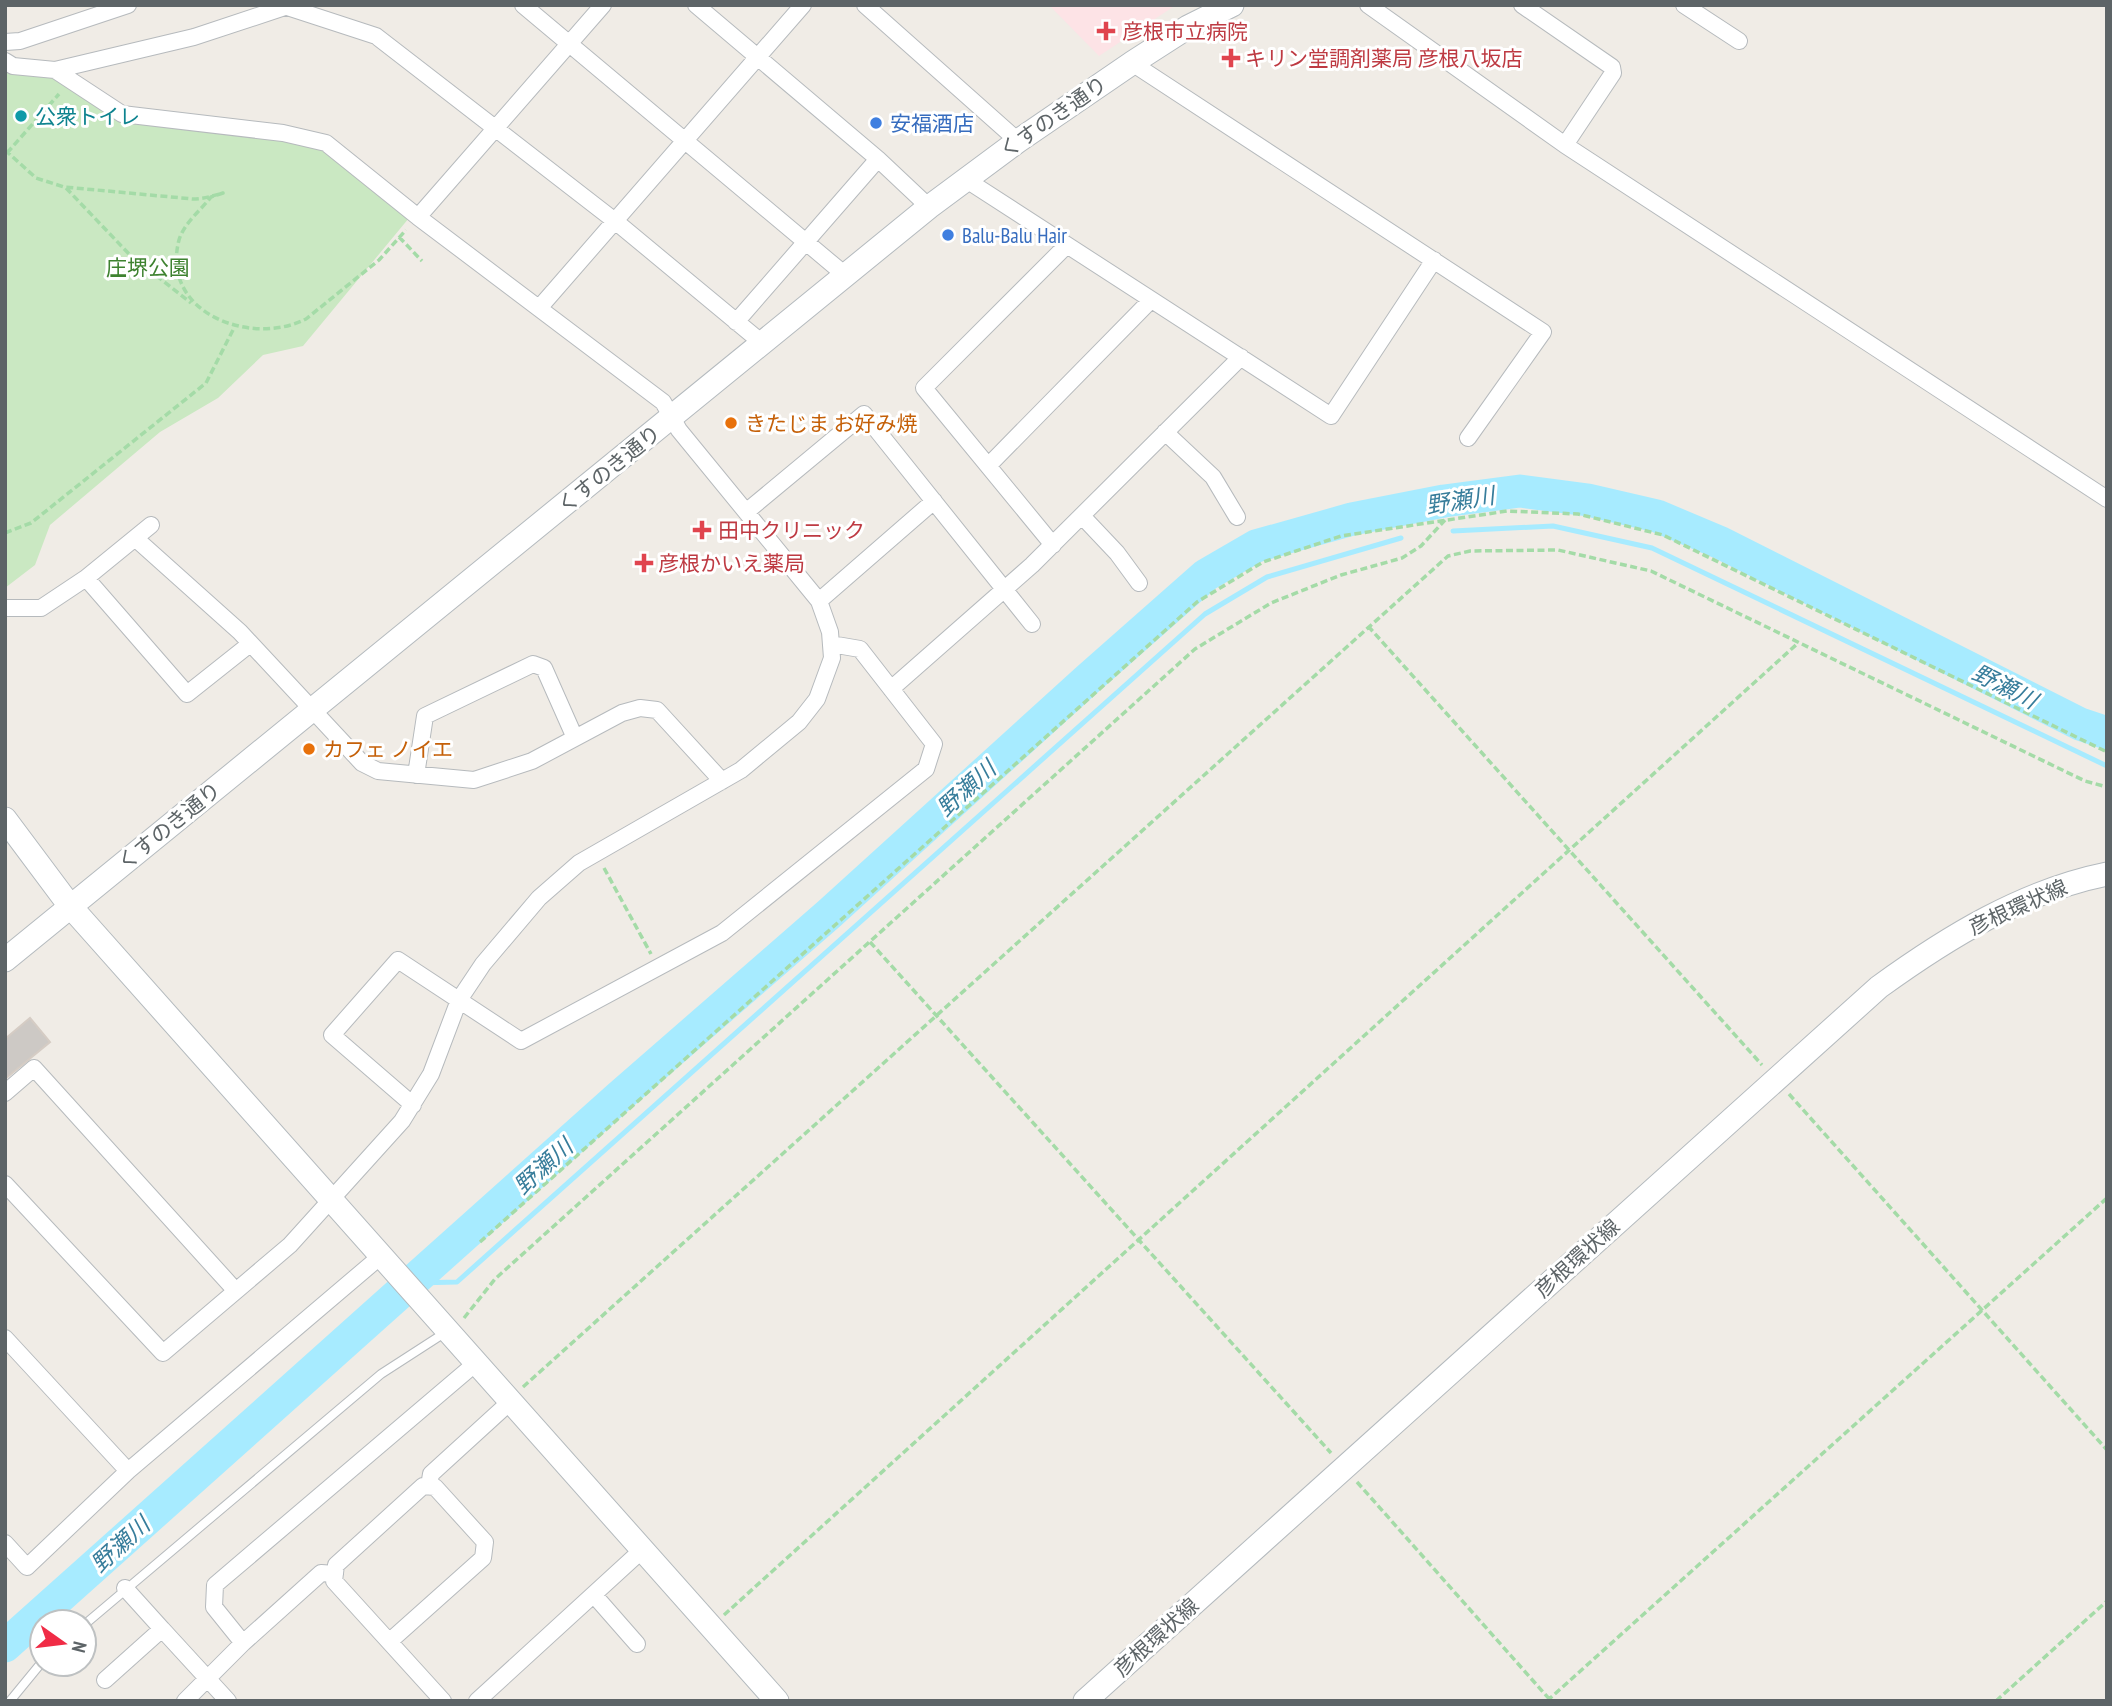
<svg xmlns="http://www.w3.org/2000/svg" width="2112" height="1706" font-family="'PT Sans Narrow','Noto Sans JP',sans-serif">
<rect width="100%" height="100%" fill="#f0ece6"/>
<path fill="#fde3e6" d="M1049,5H1176L1099,56Z"/>
<path fill="#cae8c2" d="M5,70L53,76L119,121L274,138L323,149L409,218L303,346L263,355L218,398L160,432L50,525L35,565L5,588Z"/>
<g fill="none" stroke-linecap="round" stroke-linejoin="round">
<path stroke="#a7ebff" stroke-width="5" d="M1453,531L1553,526L1652,548L2107,766
M416,1283L457,1282L1205,614L1267,577L1401,538"/>
<path stroke="#a7ebff" stroke-width="33" d="M5,1646L620,1096L829,914L1088,679L1206,575L1256,546L1352,519L1444,501L1520,491L1588,500L1657,516L1721,543L2080,724L2107,733"/>
</g>
<path fill="#cdc9c5" stroke="#d5ccc4" stroke-width="2" d="M30,1018L50,1042L5,1079V1039Z"/>
<g fill="none" stroke-linecap="round" stroke-linejoin="round">
<defs>
<path id="lane" d="M84,1625L381,1374L446,1332
M10,1701L42,1662"/>
<path id="street" d="M523,5L844,274
M696,5L878,159L929,207
M865,5L1018,141
M1368,5L1565,145L2107,499
M1522,5L1612,67L1613,73L1565,145
M1684,5L1739,41
M287,7L376,36L615,221L761,342
M5,42L20,41L128,5
M5,61L13,66L55,70L194,37L291,5
M1132,63L1543,332L1468,438
M965,179L1331,416L1434,260
M418,217L603,5
M540,307L803,5
M736,322L878,159
M1165,432L1213,477L1237,517
M988,466L1151,300
M746,512L864,414L1032,624
M1082,516L1117,553L1139,583
M135,538L240,632L362,763L378,771L474,780L532,761L622,713L640,708L657,710L722,781
M1053,545L924,388L1067,245
M86,578L187,694L250,644
M819,601L934,501
M5,608H41L86,578L151,525
M891,689L1032,565L1241,357
M416,775L425,716L533,664L544,668L575,738
M5,1093L34,1068L235,1290
M413,1105L332,1035L398,960L521,1041L722,933L926,769L934,744L860,649L831,644
M5,1184L163,1353L290,1245L402,1121L431,1074L459,1000L483,964L539,898L579,863L741,770L799,722L817,699L832,658L830,632L819,601L679,430L663,402L418,217L326,143L283,133L122,114L55,70
M5,1338L128,1471L382,1255
M429,1486L431,1474L510,1402
M5,1543L27,1567L128,1471
M125,1588L162,1629
M594,1595L637,1644
M390,1641L483,1558L485,1542L435,1487L423,1486L336,1565L334,1581L443,1701
M243,1643L214,1607L215,1585L476,1363
M105,1680L162,1629L228,1701
M185,1701L243,1643L321,1573L335,1574
M477,1701L641,1551"/>
<path id="secondary" d="M5,819L70,906L777,1701
M5,960L929,207L1018,141L1132,63L1188,27L1232,5
M1085,1701L1879,987C1948,937 2023,891 2107,874"/>
</defs>
<use href="#lane" stroke="#b6babd" stroke-width="10"/>
<use href="#street" stroke="#b6babd" stroke-width="18"/>
<use href="#secondary" stroke="#b4babe" stroke-width="25"/>
<path stroke="#a4dba7" stroke-width="3.5" stroke-dasharray="7 3.5" stroke-linecap="butt" d="M5,150L36,178L64,187L193,199C204,199 212,196 223,193L211,197C201,210 184,223 179,240C160,313 251,347 306,319L379,260L406,230
M7,153L59,94
M66,188L129,254L191,303
M399,237L422,261
M5,533L31,523L206,383L236,324
M1368,626L1762,1065
M604,868L651,954
M870,942L1331,1453
M1789,1094L2107,1450
M480,1242L1197,602L1263,562L1341,536L1507,511L1578,514L1663,535L2107,752
M464,1318L495,1279L1195,649L1271,603L1341,575L1402,558L1421,546L1445,520
M523,1387L1448,556L1470,551L1558,550L1651,571L2085,781L2107,787
M1357,1482L1551,1701
M724,1615L1797,644
M1547,1701L2107,1198
M1996,1701L2107,1601"/>
<use href="#lane" stroke="#fff" stroke-width="8"/>
<use href="#street" stroke="#fff" stroke-width="16"/>
<use href="#secondary" stroke="#fff" stroke-width="23"/>
</g>
<g fill="#e0444e" stroke="#fff" stroke-width="2.5">
<path d="M1102.5 20.5h7v7h7v7h-7v7h-7v-7h-7v-7h7z"/>
<path d="M1227.5 47.5h7v7h7v7h-7v7h-7v-7h-7v-7h7z"/>
<path d="M698.5 519.5h7v7h7v7h-7v7h-7v-7h-7v-7h7z"/>
<path d="M640.5 552.5h7v7h7v7h-7v7h-7v-7h-7v-7h7z"/>
</g>
<circle fill="#0f9aa8" stroke="#fff" stroke-width="2.5" cx="21" cy="116" r="7"/>
<g fill="#3f7fe0" stroke="#fff" stroke-width="2.5">
<circle cx="876" cy="123" r="7"/>
<circle cx="948" cy="235" r="7"/>
</g>
<g fill="#e8710a" stroke="#fff" stroke-width="2.5">
<circle cx="731" cy="423" r="7"/>
<circle cx="309" cy="749" r="7"/>
</g>
<g text-anchor="middle" dominant-baseline="central" stroke-width="6" stroke-linejoin="round" paint-order="stroke">
<g font-size="21" fill="#be3a42" stroke="#fff" text-anchor="start">
<text x="1122" y="31">彦根市立病院</text>
<text x="1245" y="58">キリン堂調剤薬局 彦根八坂店</text>
<text x="718" y="530">田中クリニック</text>
<text x="658" y="563">彦根かいえ薬局</text>
</g>
<g font-size="21" fill="#0d838f" stroke="#fff" text-anchor="start">
<text x="35" y="116">公衆トイレ</text>
</g>
<g font-size="21" fill="#5d6467" stroke="#fff">
<text transform="translate(1053 117) rotate(-35)">くすのき通り</text>
<text transform="translate(609 469) rotate(-39)">くすのき通り</text>
<text transform="translate(169 826) rotate(-39)">くすのき通り</text>
<text transform="translate(2018 907) rotate(-24)">彦根環状線</text>
<text transform="translate(1577 1258) rotate(-42)">彦根環状線</text>
<text transform="translate(1156 1637) rotate(-42)">彦根環状線</text>
</g>
<g font-size="21" fill="#366cbe" stroke="#fff" text-anchor="start">
<text x="890" y="123">安福酒店</text>
<text x="962" y="235">Balu-Balu Hair</text>
</g>
<g font-size="21" fill="#3e8230" stroke="#fff">
<text x="148" y="267">庄堺公園</text>
</g>
<g font-size="21" fill="#c56008" stroke="#fff" text-anchor="start">
<text x="745" y="423">きたじま お好み焼</text>
<text x="323" y="749">カフェ ノイエ</text>
</g>
<g font-size="23" font-style="italic" fill="#377d9b" stroke="#fff">
<text transform="translate(1460 500) rotate(-9)">野瀬川</text>
<text transform="translate(2005 686) rotate(27)">野瀬川</text>
<text transform="translate(966 788) rotate(-42)">野瀬川</text>
<text transform="translate(543 1166) rotate(-42)">野瀬川</text>
<text transform="translate(120 1544) rotate(-42)">野瀬川</text>
</g>
</g>
<rect width="2112" height="1706" fill="none" stroke="#5d6467" stroke-width="14"/>
<g transform="translate(63 1643) rotate(104)"><circle r="33" fill="#ffffff" stroke="#bec1c2" stroke-width="2"/>
<path d="M0-5L12 26L0 18L-12 26Z" fill="#f02c46"/>
<text y="-10" font-size="19" font-weight="bold" text-anchor="middle" fill="#5d6467">N</text>
</g>
</svg>
